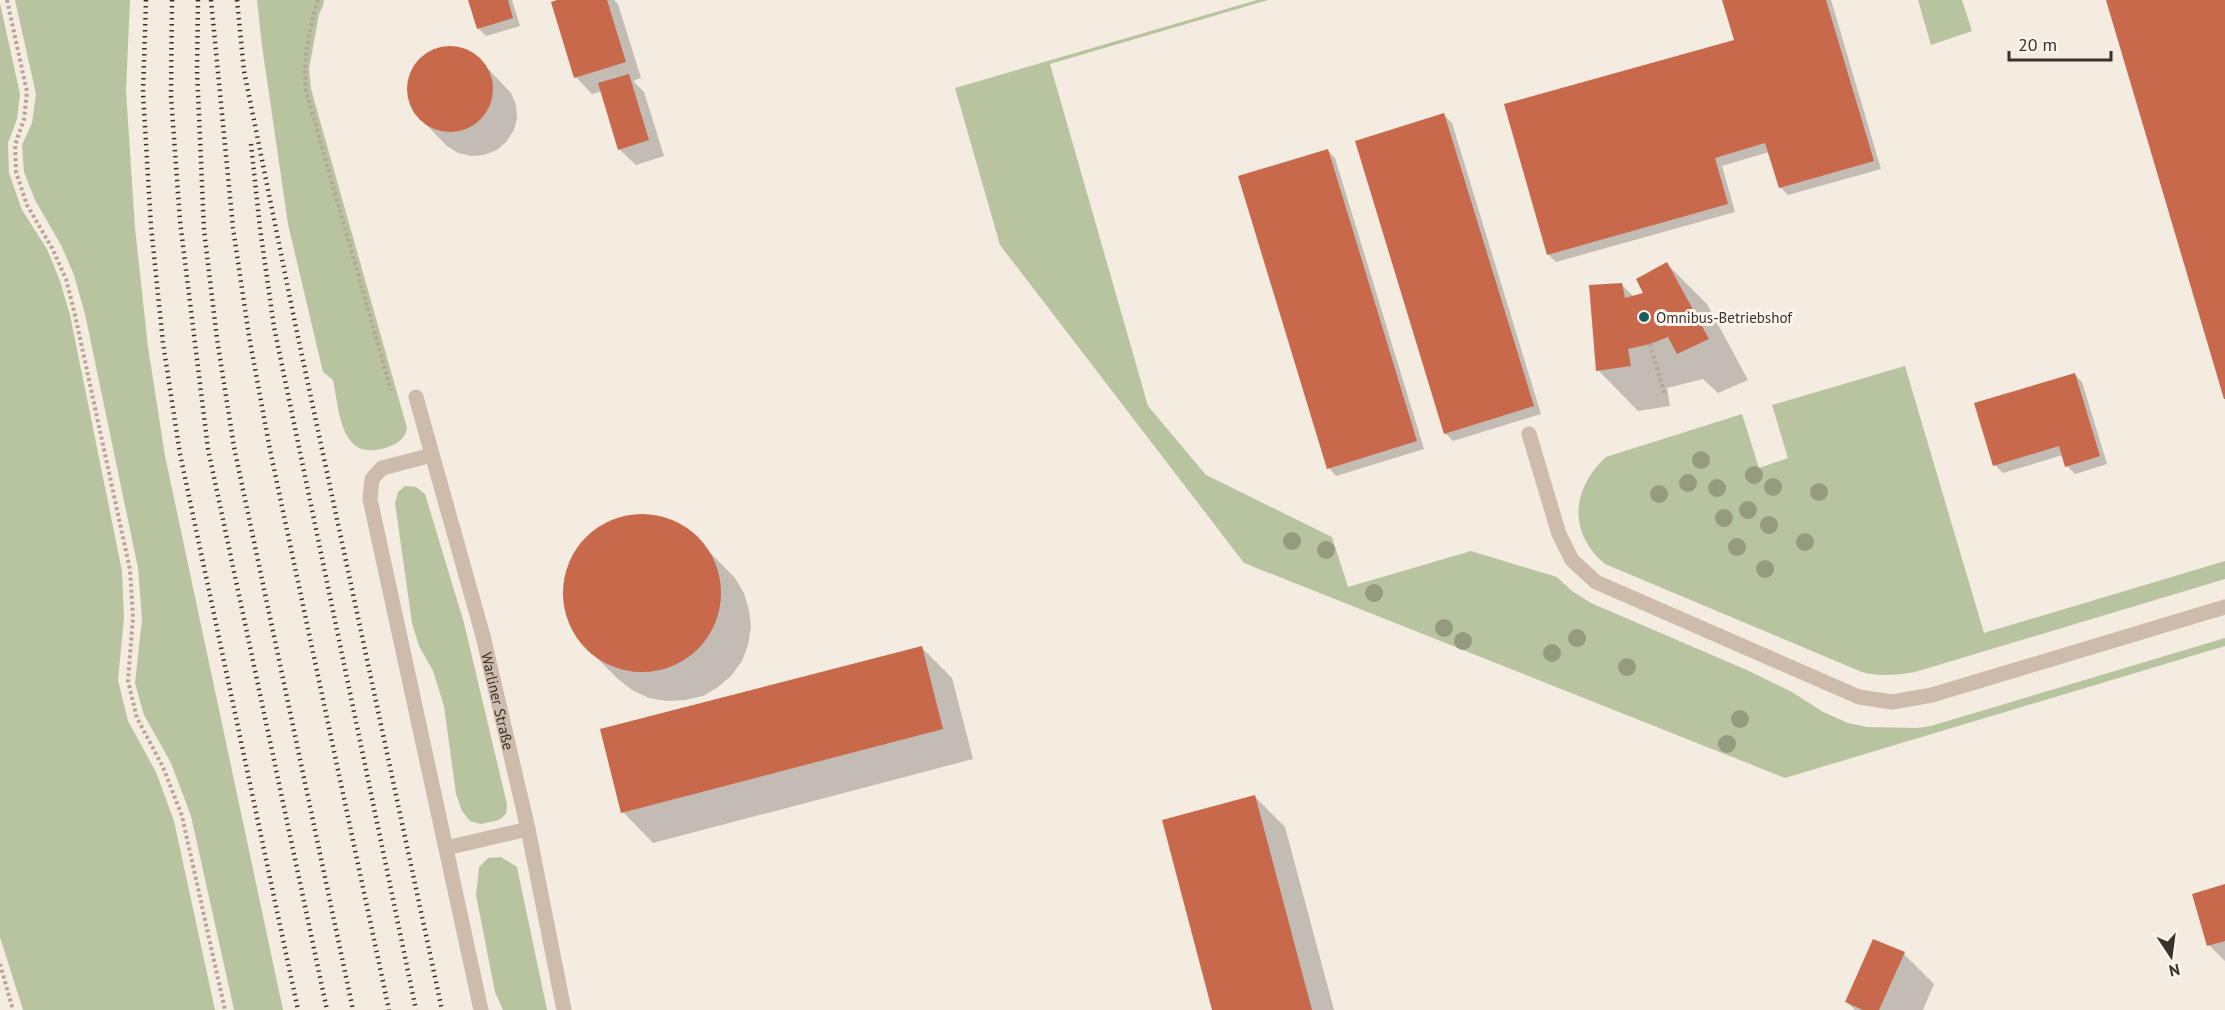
<svg xmlns="http://www.w3.org/2000/svg" width="2225" height="1010" font-family="'PT Sans',sans-serif">
<rect width="100%" height="100%" fill="#f4ebe1"/>
<path fill="#b8c4a0" d="M15,0H130L126,91L135,228L148,347L165,456L283,1010H234L191,816L171,763L144,715L135,683L142,619L138,568L85,314L74,275L61,245L35,200L24,172L22,145L32,123L36,94Z
M257,0H324L323,6L319,14L309,69L311,89L407,428C405,439 398,443 388,447C340,464 340,412 333,380L323,372L288,224L262,46Z
M1257,0H1268L1050,64L1148,406L1206,475L1332,537L1348,587L1471,551L1557,577L1572,591L1591,603L1749,671L1792,692L1823,712L1848,723L1867,727L1917,728L1931,726L2225,638V646L1785,778L1244,563L1000,245L955,88Z
M1918,0H1962L1972,31L1931,45Z
M0,3L20,94L17,119L8,143L9,173L22,210L47,249L60,281L70,315L122,571L124,618L118,680L128,721L156,772L174,821L215,1010H23L0,937Z
M1905,366L1984,633L2225,561V579L1915,672C1896,675 1881,677 1862,672L1605,564C1568,533 1571,489 1606,457L1742,414L1759,468L1788,458L1772,405Z
M405,486L416,487L425,494L464,623L507,804L506,814L499,820L481,824L470,821L462,811L456,794L444,706L433,671L419,646L412,623L395,503L398,492Z
M501,857L517,867L547,1010H503L495,992L476,895L479,867L488,858Z"/>
<path fill="#0003" d="M469,0H512L520,26L486,36L478,28Z
M562,0H614L618,4L641,78L633,81L644,92L664,156L636,165L619,149L602,91L592,94L576,77Z
M1724,0H1831L1881,169L1788,195L1780,187L1769,152L1722,166L1735,212L1556,262L1549,255L1736,41Z
M455,47L467,51L478,58L511,93L516,105L517,118L514,130L506,142L497,150L484,155L471,156L458,153L447,146L413,111L408,98V85L411,72L419,61L429,53L441,48Z
M1444,115L1452,123L1541,414L1453,441L1445,433Z
M1327,150L1335,158L1424,449L1336,476L1329,468Z
M1667,264L1707,304L1748,380L1718,393L1703,379L1667,388L1670,406L1638,411L1598,370L1622,285L1634,297L1645,294Z
M2074,374L2082,382L2107,464L2075,474L2067,466L2063,455L2003,473L1995,465Z
M643,516L661,518L677,524L692,534L735,578L744,593L749,610L751,627L748,645L742,661L731,676L718,687L703,696L685,700L667,701L649,698L632,690L618,679L587,648L576,633L568,616L565,598L566,580L571,563L580,547L593,534L608,524L625,517Z
M921,647L952,678L973,759L653,843L623,812Z
M1255,797L1285,827L1334,1010H1214Z
M2225,885V961L2209,945Z
M1904,954L1934,984L1923,1010H1855L1847,1002Z"/>
<path fill="#c8694b" d="M468,0H508L513,18L477,29Z
M557,0H607L626,62L574,78L551,2Z
M1722,0H1826L1874,161L1779,188L1765,143L1715,158L1728,204L1547,255L1504,104L1734,40Z
M2106,0H2225V399H2224Z
M407 89a43 43 0 1 1 86 0a43 43 0 1 1-86 0Z
M629,74L649,140L618,150L598,83Z
M1444,113L1534,406L1444,434L1355,141Z
M1328,149L1417,441L1327,469L1238,176Z
M1667,262L1709,339L1677,354L1668,337L1650,344L1628,349L1631,366L1596,371L1589,285L1622,283L1625,298L1643,293L1636,279Z
M2075,373L2100,456L2065,467L2059,446L1993,466L1974,403Z
M563 593a79 79 0 1 1 158 0a79 79 0 1 1-158 0Z
M922,646L943,729L621,813L600,729Z
M1255,795L1312,1010H1212L1162,820Z
M2225,884V941L2207,946L2192,894Z
M1873,939L1905,952L1879,1010H1863L1845,1002Z"/>
<g fill="none" stroke-linecap="round" stroke-linejoin="round">
<path stroke="#b9a596" stroke-width="4" stroke-dasharray="3 3" stroke-linecap="butt" d="M7,0L27,92L24,119L15,145L16,172L27,205L52,248L66,279L75,315L130,570L133,617L128,681L137,718L163,767L182,816L225,1010
M318,0C309,29 303,60 306,91L391,390
M1650,344L1665,395
M0,964L13,1010"/>
<path stroke="#cdbbac" stroke-width="15" d="M1529,434L1559,534L1572,560L1596,582L1859,697L1892,702L1932,695L2225,607
M432,455L382,468L372,479L370,499L481,1010
M446,848L528,829"/>
<path stroke="#cdbbac" stroke-width="15" id="s1" d="M416,397L483,636L528,829L564,1010"/>
<path stroke="#3b302b" stroke-width="4.5" stroke-dasharray="1.5 4.5" stroke-linecap="butt" d="M146,0L143,93L151,226L163,343L180,454L298,1010
M172,0L171,96L180,221L208,449L327,1010
M198,0L197,70L204,230L217,339L234,447L353,1010
M211,0L233,228L249,336L270,450L389,1010
M237,0L244,71L295,323L442,1010
M251,144L260,228L274,327L416,1010"/>
</g>
<g fill="#969b7f">
<circle cx="1701" cy="460" r="9"/>
<circle cx="1754" cy="475" r="9"/>
<circle cx="1688" cy="483" r="9"/>
<circle cx="1773" cy="487" r="9"/>
<circle cx="1717" cy="488" r="9"/>
<circle cx="1819" cy="492" r="9"/>
<circle cx="1659" cy="494" r="9"/>
<circle cx="1748" cy="510" r="9"/>
<circle cx="1724" cy="518" r="9"/>
<circle cx="1769" cy="525" r="9"/>
<circle cx="1292" cy="541" r="9"/>
<circle cx="1805" cy="542" r="9"/>
<circle cx="1737" cy="547" r="9"/>
<circle cx="1326" cy="550" r="9"/>
<circle cx="1765" cy="569" r="9"/>
<circle cx="1374" cy="593" r="9"/>
<circle cx="1444" cy="628" r="9"/>
<circle cx="1577" cy="638" r="9"/>
<circle cx="1463" cy="641" r="9"/>
<circle cx="1552" cy="653" r="9"/>
<circle cx="1627" cy="667" r="9"/>
<circle cx="1740" cy="719" r="9"/>
<circle cx="1727" cy="744" r="9"/>
</g>
<circle fill="#1f5a5e" stroke="#fbf5ee" stroke-width="2" cx="1644" cy="317" r="6"/>
<g text-anchor="middle" dominant-baseline="central" stroke-width="6" stroke-linejoin="round" paint-order="stroke">
<g font-size="15" fill="#3b302b" stroke="#fbf5ee" text-anchor="start">
<text x="1656" y="317">Omnibus-Betriebshof</text>
</g>
<g font-size="15" fill="#3b302b" stroke="#fbf5ee">
<text stroke="none"><textPath href="#s1" startOffset="315">Warliner Straße</textPath></text>
</g>
</g>
<g transform="translate(2171 956) rotate(167)" stroke="#fbf5ee" stroke-width="4.5" paint-order="stroke">
<path d="M0-4.5L10 22L0 15L-10 22Z" fill="#3b302b"/>
<text y="-9" font-size="16" font-weight="bold" text-anchor="middle" fill="#3b302b">N</text>
</g>
<path d="M2009 51v9h102v-9" fill="none" stroke="#3b302b" stroke-width="3"/>
<text x="2018" y="51" font-size="18" fill="#3b302b" stroke="#fbf5ee" stroke-width="4.5" paint-order="stroke">20 m</text>
</svg>
